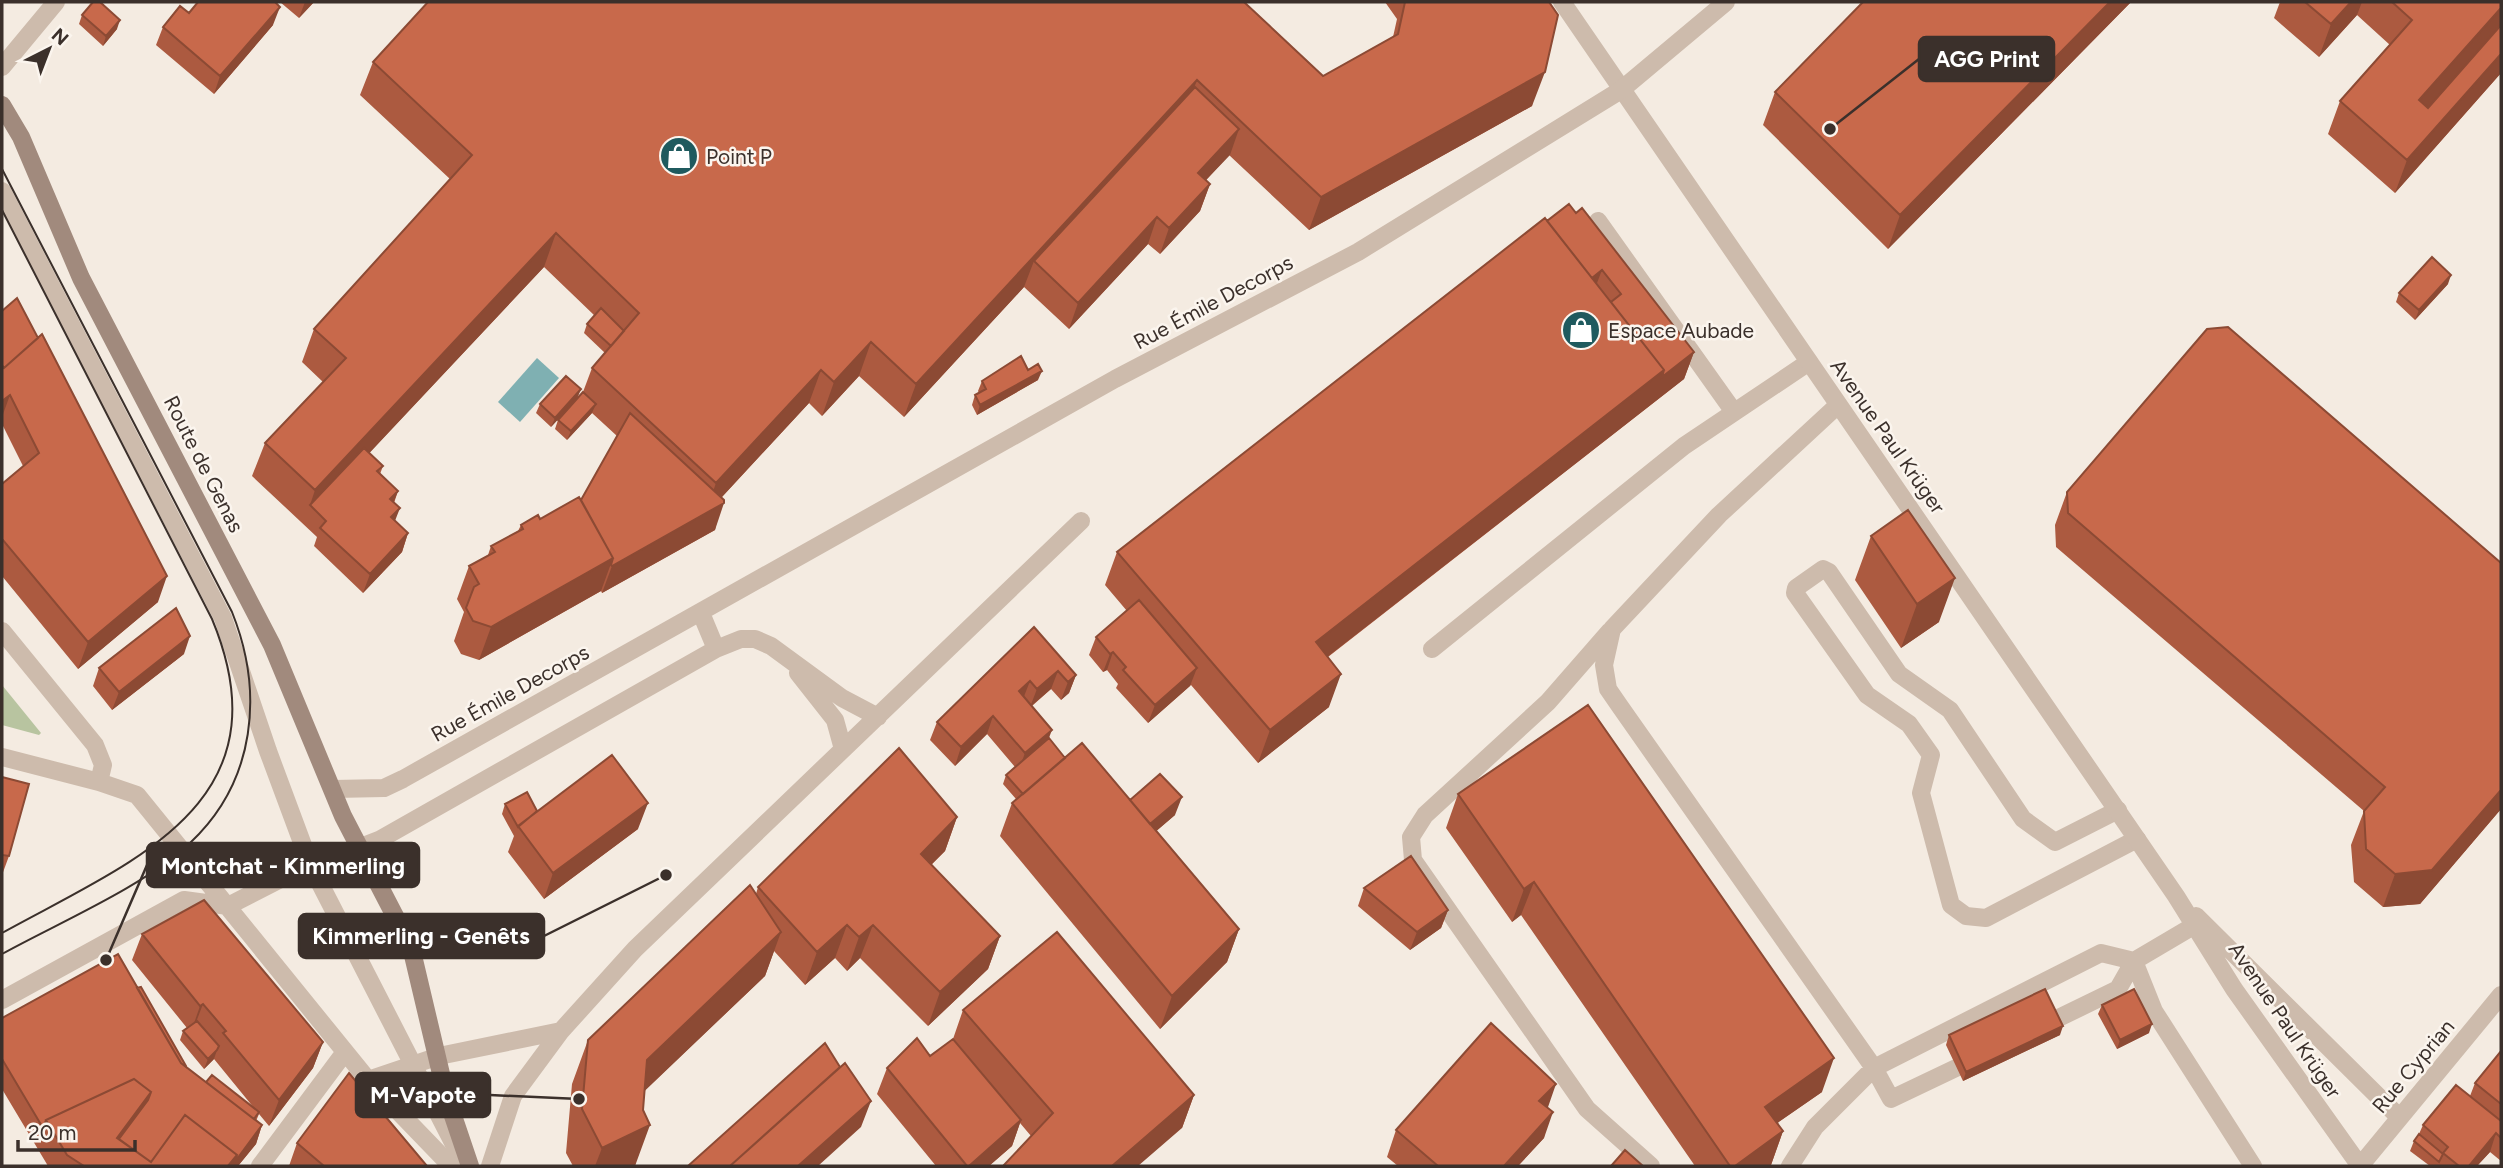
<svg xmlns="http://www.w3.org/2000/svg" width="2503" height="1168" font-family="Figtree,sans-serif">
<rect width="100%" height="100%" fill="#f4ebe1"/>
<path fill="#b8c4a0" d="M2,685L41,733L39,735L2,725Z"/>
<path fill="#7fb0b2" d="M537,358L559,378L520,422L498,402Z"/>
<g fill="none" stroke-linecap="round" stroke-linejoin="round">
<path stroke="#cdbbac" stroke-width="18" d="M2,191L223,618L268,751L310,864L465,1166
M1598,221L1734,412
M1838,405L1719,515L1612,629L1604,665L1608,689L1619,705L1874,1068L2101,953L2134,961L2195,925
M1610,631L1548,702L1425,815L1411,837L1413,860L1587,1109L1651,1166
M1432,649L1684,446L1809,362
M2118,810L2055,842L2023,819L1950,710L1899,674L1829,572L1823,569L1796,588L1795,593L1867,695L1909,724L1931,755L1921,793L1951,905L1966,916L1986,918L2137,839
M2134,961L2154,1011L2253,1166
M2040,1027L2118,989L2134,961
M1790,1166L1815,1127L1874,1068L1891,1099L1977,1058"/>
<path stroke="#cdbbac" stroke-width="18" d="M1562,2L2176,896L2234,989L2360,1166
M2,67L56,2
M2,631L95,745L103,765L99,782
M2,757L99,782L137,795L368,1080
M228,906L310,864L361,847
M2196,916L2399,1117
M2,1000L184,900L228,906
M260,1166L345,1052
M2360,1166L2501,995"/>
<path stroke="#cdbbac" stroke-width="18" d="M701,613L716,649
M798,673L835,720L843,749
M334,789L384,788L403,779L1115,379L1358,252L1621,90L1726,2
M361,847L379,840L716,649L741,639H755L771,646L842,698L878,717
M451,1166L368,1080L439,1056L561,1031
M490,1166L513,1096L561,1031L635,949L1081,521"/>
<path stroke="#a18a7d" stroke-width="18" d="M2,105L21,137L81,278L272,645L343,816L411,947L446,1095L470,1166"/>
<path stroke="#3b302b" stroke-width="2" d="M2,169L232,612C264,692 256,781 190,843C145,886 58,923 2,954
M2,210L212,619C289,804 132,861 2,933"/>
</g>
<path fill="#ac5a40" d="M280,2H314L299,18Z
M1385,2H1549L1532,106L1309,230L1229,155L1206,180L1210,184L1200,211L1160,254L1148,244L1069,329L1024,287L904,417L859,376L822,416L809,403L722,497L715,530L602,593L601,591L479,660L461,654L454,641L464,612L457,599L469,566L488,555L491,546L518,531L521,525L540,519L581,500L617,436L592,413L567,440L555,429L558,420L571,405L551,427L536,413L540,404L577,399L583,392L592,368L605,353L584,333L587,324L595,316L544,267L369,453L383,466L380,474L398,491L394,503L395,521L408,533L402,552L363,593L314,546L317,537L252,476L265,443L323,382L302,362L314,329L450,179L360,95L373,62L1323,76L1393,37L1397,19Z
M1863,2H2131L1888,249L1763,125L1775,92Z
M2280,2H2501V73L2395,193L2328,134L2340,101L2390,45L2357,15L2319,57L2274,18Z
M189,13L273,25L214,94L156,45L163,27Z
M82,15L117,29L103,46L79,24Z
M1547,221L1694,352L1684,379L1328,657L1329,707L1258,763L1191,685L1148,723L1116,688L1118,684L1107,670L1103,672L1089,655L1096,637L1127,611L1105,585L1117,552Z
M2448,284L2415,320L2396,302L2399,293Z
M2,311L158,602L78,669L2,576V484L23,466L2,424Z
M1028,370L1038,380L977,415L972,405L975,395L979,393L978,391L982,381Z
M2067,492L2501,563V809L2420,904L2383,907L2354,882L2351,845L2364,811L2056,547L2055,525Z
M1871,536L1939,622L1901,648L1855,580Z
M1034,627L1076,675L1069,693L1061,700L1051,689L1032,706L1049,738L1065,758L1130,800L1175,815L1156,831L1239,929L1227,962L1160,1029L1000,836L1012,803L1016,799L1003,784L1006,775L1015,767L987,734L955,766L930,740L937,722Z
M184,654L112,710L93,686L99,668Z
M2,777L9,856L2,875Z
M1458,794L1822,1092L1777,1123L1783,1131L1771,1165L1769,1166H1695L1521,915L1512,922L1446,828Z
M505,804L537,811L638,829L544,899L508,852L514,836L502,814Z
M957,817L945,851L931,865L1000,936L988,969L928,1026L860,958L847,971L835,958L805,985L774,951L765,976L644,1091L635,1166H573L566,1153L572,1084L588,1040L756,894L758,887Z
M1364,888L1448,910L1441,928L1410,950L1358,906Z
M142,934L323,1042L313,1068L269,1126L259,1114L256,1121L262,1125L256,1144L238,1166H48L2,1089V1018L137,988L186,1067L206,1082L254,1108L214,1059L204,1069L180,1040L183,1031L187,1028L132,960Z
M2102,1005L2149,1033L2117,1049L2098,1014Z
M963,1010L1194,1095L1182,1128L1031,1136L1020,1123L1012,1146L989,1166H936L877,1094L887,1068L930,1056L953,1039Z
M1949,1035H2060L1963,1081L1946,1045Z
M2501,1051V1161L2490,1152L2477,1166H2430L2410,1151L2414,1141L2419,1134L2423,1125L2470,1096L2475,1083Z
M1548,1107L1544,1138L1518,1166H1398L1387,1157L1396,1130Z
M297,1143L427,1166H289Z"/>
<path fill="#8c4a34" d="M305,2H314L299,18Z
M2110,2H2131L1888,249L1900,215Z
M2351,2H2362L2357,15L2319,57L2331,24Z
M280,7L273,25L214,94L220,76Z
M2501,8V28L2407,133L2419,100Z
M120,20L117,29L103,46L106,36Z
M2501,54V73L2395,193L2407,160Z
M1545,72L1532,106L1309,230L1321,197Z
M1197,80L1185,113L1034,261L1024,287L904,417L916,384Z
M1239,129L1230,155L1188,199L1198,173Z
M1210,184L1200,211L1160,254L1169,228Z
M1157,217L1148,244L1069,329L1078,303Z
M556,233L544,267L315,511L310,505L315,490Z
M1602,270L1592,296L1587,282Z
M2451,275L2448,284L2415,320L2419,310Z
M871,342L859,376L822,416L834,382Z
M1694,352L1684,379L1304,675L1316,642L1664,370Z
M821,370L809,403L707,513L724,503L715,530L602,593L612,566L705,514L716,483Z
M1042,371L1038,380L977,415L980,405Z
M581,389L577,399L551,427L555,418Z
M10,395L2,417V401Z
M596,404L592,413L567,440L571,431Z
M398,491L391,509L390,499Z
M400,508L393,526L391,517Z
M408,533L402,552L363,593L370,574Z
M613,558L601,591L479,660L491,627Z
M167,576L158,602L78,669L88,642Z
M1955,578L1939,622L1901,648L1917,604Z
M190,636L184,654L112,710L119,692Z
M1113,652L1107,670L1103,672L1110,654Z
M1197,668L1190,686L1148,723L1155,705Z
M1058,671L1051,689L1030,707L1037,689Z
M1341,674L1329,707L1258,763L1270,730Z
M1076,675L1069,693L1061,700L1068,682Z
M1030,681L1023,699L1019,691Z
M993,716L987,734L955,766L961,747Z
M1052,730L1045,748L1018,772L1025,753Z
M2501,790V809L2420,904L2383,907L2395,874Z
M1182,797L1175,815L1132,852L1139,834Z
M648,803L638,829L544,899L553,873Z
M957,817L945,851L909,887L921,854Z
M1534,882L1521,915L1512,922L1524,889Z
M1448,910L1441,928L1410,950L1417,932Z
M847,925L835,958L805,985L817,952Z
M873,925L860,958L847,971L859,937Z
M1239,929L1227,962L1160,1029L1172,996Z
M781,932L765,976L631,1104L647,1060Z
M1000,936L988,969L928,1026L940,992Z
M203,1004L193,1030L191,1032L200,1006Z
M2152,1024L2149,1033L2117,1049L2120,1040Z
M2063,1026L2060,1035L1963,1081L1966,1072Z
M323,1042L313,1068L269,1126L279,1100Z
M217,1050L214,1059L204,1069L208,1059Z
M1834,1058L1822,1092L1753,1140L1765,1107Z
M1556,1084L1547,1110L1539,1101Z
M151,1092L141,1118L119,1149L117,1138Z
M1194,1095L1182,1128L1138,1166H1112Z
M871,1101L861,1127L818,1166H798Z
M1553,1112L1544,1138L1518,1166H1504Z
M1021,1120L1012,1146L989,1166H969Z
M262,1125L256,1144L238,1166H228L237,1155Z
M650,1125L635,1166H595L602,1148Z
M1783,1131L1771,1165L1769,1166H1735Z
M2496,1133L2490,1152L2477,1166H2469Z"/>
<path fill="#c8694b" stroke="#8c4a34" stroke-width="2" d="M93,2H100L120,20L106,36L82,15Z
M198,2H275L280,7L220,76L163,27L180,6L189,13Z
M428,2H1244L1323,76L1398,34L1405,2H1549L1558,15L1545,72L1321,197L1197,80L916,384L871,342L834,382L821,370L716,483L592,368L639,313L556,233L315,490L265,443L346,358L314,329L472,155L373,62Z
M1863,2H2110L1900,215L1775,92Z
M2305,2H2351L2331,24Z
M2392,2H2501V8L2419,100L2428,108L2501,25V54L2407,160L2340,101L2412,20Z
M1195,87L1239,129L1198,173L1210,184L1169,228L1157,217L1078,303L1034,261Z
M1569,204L1576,213L1582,208L1694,352L1662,377L1664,370L1611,302L1621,294L1602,270L1592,278L1547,221Z
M1545,218L1664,370L1316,642L1341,674L1270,730L1117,552Z
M2432,257L2451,275L2419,310L2399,293Z
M17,298L38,338L4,368L2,365V311Z
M601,308L624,331L611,346L587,324Z
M2228,327L2501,563V790L2432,870L2395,874L2366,849L2364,811L2385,787L2068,513L2067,492L2207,329Z
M42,334L167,576L88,642L2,539V484L39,453L10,395L2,401V365L4,368Z
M1021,356L1028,370L1038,364L1042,371L980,405L975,395L986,389L982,381Z
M566,376L581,389L555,418L540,404Z
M583,392L596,404L571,431L558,420Z
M630,413L724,500V503L612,566L611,565L613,558L581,500Z
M364,448L383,466L377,471L398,491L390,499L400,508L391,517L408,533L370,574L320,528L326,521L310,505Z
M579,497L613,558L491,627L473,621L466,608L474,587L479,584L469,566L495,552L491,546L523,529L521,525L538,515L540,519Z
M1908,510L1955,578L1917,604L1871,536Z
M1139,600L1197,668L1155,705L1123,670L1126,667L1113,652L1110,654L1096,637Z
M176,608L190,636L119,692L99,668Z
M1034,627L1076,675L1068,682L1058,671L1037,689L1030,681L1019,691L1052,730L1025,753L993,716L961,747L937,722Z
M1588,705L1834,1058L1765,1107L1783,1131L1735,1166H1730L1534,882L1524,889L1458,794Z
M1049,738L1065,758L1023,794L1006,775Z
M1082,743L1239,929L1172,996L1012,803Z
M899,748L957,817L921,854L1000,936L940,992L873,925L859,937L847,925L817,952L758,887Z
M612,755L648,803L553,873L518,826Z
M1160,774L1182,797L1150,824L1130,800Z
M2,777L29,784L9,856L2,855Z
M527,792L537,811L518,827L505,804Z
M1411,856L1448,910L1417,932L1364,888Z
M750,885L781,932L647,1060L643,1110L650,1125L602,1148L582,1109L588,1040Z
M204,900L323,1042L279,1100L223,1033L226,1031L203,1004L200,1006L142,934Z
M1057,932L1194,1095L1112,1166H1003L1053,1113L963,1010Z
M118,954L181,1063L262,1125L234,1163L237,1155L185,1115L151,1162L119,1139L148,1100L151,1092L134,1079L46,1120L43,1128L2,1059V1018Z
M141,987L186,1066V1067L181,1063L137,988Z
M2045,989L2063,1026L1966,1072L1949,1035Z
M2134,989L2152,1024L2120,1040L2102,1005Z
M197,1021L219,1046L217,1050L208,1059L183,1031Z
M1491,1023L1556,1084L1539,1101L1553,1112L1504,1166H1438L1396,1130Z
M917,1038L930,1056L953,1039L1021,1120L969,1166H967L887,1068Z
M825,1043L840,1067L730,1166H688Z
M2501,1051V1104L2475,1083Z
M845,1063L871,1101L798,1166H730Z
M349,1073L427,1166H324L297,1143Z
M212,1075L259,1112L254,1119L206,1082Z
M134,1079L151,1092L117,1138L151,1162L185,1115L237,1155L228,1166H84L67,1155L46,1120Z
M2456,1085L2501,1121V1138L2496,1133L2469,1166H2459L2443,1153L2448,1147L2423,1125Z
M2419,1134L2443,1154L2439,1162L2414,1141Z
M1625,1150L1643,1166H1611Z"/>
<defs>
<symbol id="shop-disc" viewBox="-11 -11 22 22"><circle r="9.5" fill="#1f5a5e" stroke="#fbf5ee"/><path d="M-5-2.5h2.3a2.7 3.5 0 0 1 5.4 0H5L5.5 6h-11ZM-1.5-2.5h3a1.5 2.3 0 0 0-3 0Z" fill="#fff"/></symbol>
</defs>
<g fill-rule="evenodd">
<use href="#shop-disc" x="657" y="134" width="44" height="44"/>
<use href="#shop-disc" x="1559" y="308" width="44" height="44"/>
</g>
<g text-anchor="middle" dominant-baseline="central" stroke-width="5" stroke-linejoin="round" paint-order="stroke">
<g font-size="21" fill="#3b302b" stroke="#fbf5ee" text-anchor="start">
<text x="706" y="156">Point P</text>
<text x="1608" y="330">Espace Aubade</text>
</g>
<g font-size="21" fill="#3b302b" stroke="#fbf5ee">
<text transform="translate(1213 302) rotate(-28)">Rue Émile Decorps</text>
<text transform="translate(1888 436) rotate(55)">Avenue Paul Krüger</text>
<text transform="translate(204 464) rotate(63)">Route de Genas</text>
<text transform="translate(510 693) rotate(-29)">Rue Émile Decorps</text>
<text transform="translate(2285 1020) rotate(56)">Avenue Paul Krüger</text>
<text transform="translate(2413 1066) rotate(-50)">Rue Cyprian</text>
</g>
</g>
<path fill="none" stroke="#3b302b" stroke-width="2.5" d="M1830 129L1919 59M106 960L147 865M666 875L544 936M579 1099L490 1095"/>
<g fill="#3b302b" stroke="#fbf5ee" stroke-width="2.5">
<circle cx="1830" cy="129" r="7"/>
<circle cx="106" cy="960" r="7"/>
<circle cx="666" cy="875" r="7"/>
<circle cx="579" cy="1099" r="7"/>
</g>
<g fill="#3b302b" stroke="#3b302b" stroke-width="2.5">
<rect x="1919" y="37" width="135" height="44" rx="7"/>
<rect x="147" y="843" width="272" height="44" rx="7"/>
<rect x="299" y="914" width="245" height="44" rx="7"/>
<rect x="356" y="1073" width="134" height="44" rx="7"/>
</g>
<g font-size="23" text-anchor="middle" font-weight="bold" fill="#fff">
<text x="1987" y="67">AGG Print</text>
<text x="283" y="874">Montchat - Kimmerling</text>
<text x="421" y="944">Kimmerling - Genêts</text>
<text x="423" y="1103">M-Vapote</text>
</g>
<rect width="2503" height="1168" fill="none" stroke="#3b302b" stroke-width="7"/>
<g transform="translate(49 49) rotate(42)" stroke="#fbf5ee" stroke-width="5" paint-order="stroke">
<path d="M0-5L12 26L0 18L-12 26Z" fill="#3b302b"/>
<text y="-10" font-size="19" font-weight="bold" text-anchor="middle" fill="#3b302b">N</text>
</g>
<path d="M18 1140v10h117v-10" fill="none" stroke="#3b302b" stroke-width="3.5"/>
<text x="28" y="1140" font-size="21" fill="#3b302b" stroke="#fbf5ee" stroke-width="5" paint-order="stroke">20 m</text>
</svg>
